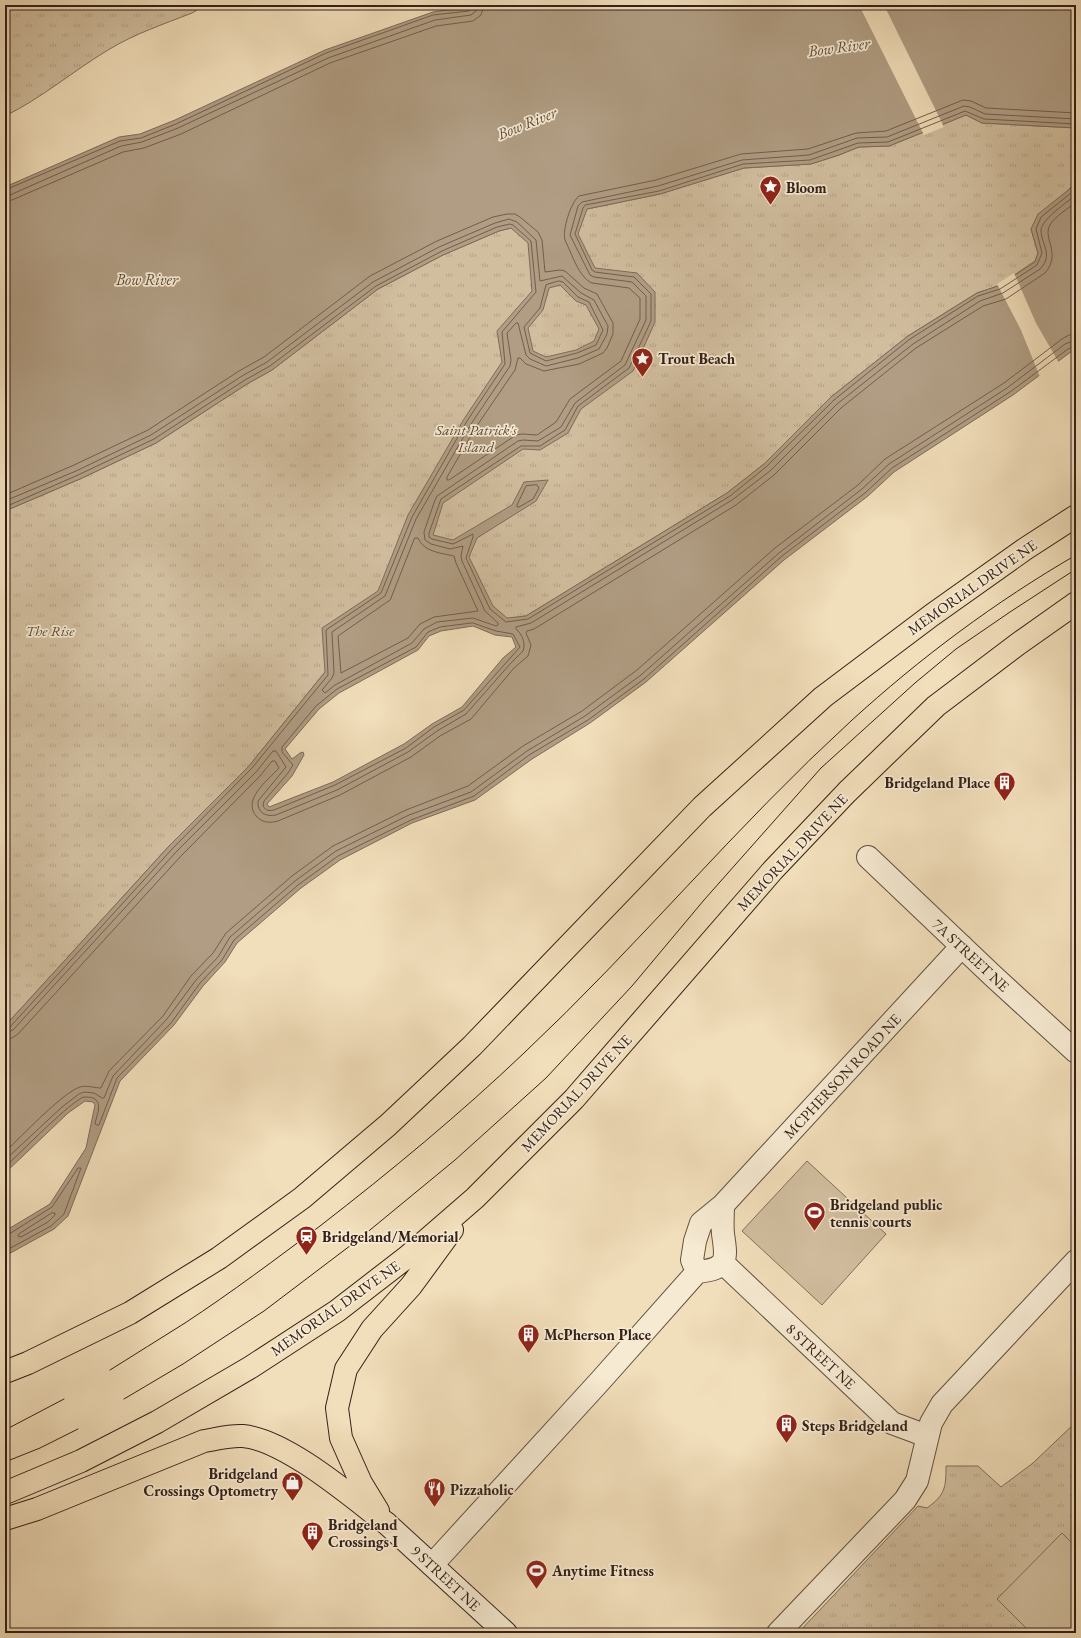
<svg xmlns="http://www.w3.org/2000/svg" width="1081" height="1638" font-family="'EB Garamond',serif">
<defs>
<pattern id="grass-tufts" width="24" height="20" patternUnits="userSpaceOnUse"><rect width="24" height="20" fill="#d1be9f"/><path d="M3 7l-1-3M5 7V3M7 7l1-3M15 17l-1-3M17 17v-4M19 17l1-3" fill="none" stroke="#b4a388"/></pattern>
</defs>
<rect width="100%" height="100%" fill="#f1deba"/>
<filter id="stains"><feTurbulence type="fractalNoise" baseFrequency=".005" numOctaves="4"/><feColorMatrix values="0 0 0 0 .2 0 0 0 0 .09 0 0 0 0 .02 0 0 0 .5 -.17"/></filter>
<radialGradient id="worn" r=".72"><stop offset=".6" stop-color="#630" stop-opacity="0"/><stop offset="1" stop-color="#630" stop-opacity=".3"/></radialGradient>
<path fill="url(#grass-tufts)" stroke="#826f5c" d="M5,5H199L197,10L192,13C164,24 134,34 108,50C73,71 42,98 5,116Z
M966,115L982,123L1076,128V184L1071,187L1031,229L1038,253L1035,261L998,286L977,293L908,336L831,397L764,464L727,493L526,616L399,635L325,672L249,766L170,845L5,1026V511L80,479L156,443L247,384L272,370L378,289L443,255L499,231L587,209L660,194L744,168L811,164L839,155L859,147L889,146Z
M1076,1422V1633H798L918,1506L927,1508C945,1495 946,1488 946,1466H978L1001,1487L1033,1463Z"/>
<path fill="#d1be9f" stroke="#826f5c" d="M807,1161L886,1234L822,1305L742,1231Z
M1062,1533L1076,1547V1633H1031L997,1599Z"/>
<path fill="#b09d83" stroke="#7e6b59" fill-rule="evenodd" d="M483,5H1076V128L982,123L966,115L889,146L859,147L839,155L811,164L744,168L660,194L587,209L578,234L595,268L637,273L655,292V322L633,371L581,409L568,433L540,450L523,449L443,503L433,535L453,540L512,505L524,482L548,480L536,501L477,538L469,557L493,606L507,618L526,616L727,493L764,464L831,397L908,336L977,293L998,286L1035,262L1038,253L1031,229L1038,214L1076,184V348L1013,395L894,472L868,496L784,560L646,682L590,723L532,759L475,800L412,823L340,860L301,888L237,943L225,962L203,986L174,1025L120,1081L68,1216L54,1229L5,1256V1231L50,1204L86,1148L95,1105L93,1102L85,1101L68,1113L5,1173V1026L170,845L249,766L325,672L322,628L378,591L408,515L464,419L502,362L497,331L532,291L528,243L511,228L499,231L443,255L378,289L272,370L247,384L156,443L80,479L5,511V187L119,137L140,134L175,120L325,50L433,12ZM560,285L576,301L586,305L599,329L594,341L576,350L546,357L533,351L528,328L543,310L549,288ZM473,626L495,635L512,637L516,647L503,658L462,707L432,724L404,744L333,782L269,807L267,804L292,776L304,755L303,752L300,753L292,759L285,749L319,709L339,693L418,650L429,636L441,631Z"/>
<path fill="#f1deba" d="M859,5H884L944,127L924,135Z
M1014,273L1036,323L1059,363L1040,377L1021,330L997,284Z"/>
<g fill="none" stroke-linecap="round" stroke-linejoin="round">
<path stroke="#725e4e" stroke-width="1" d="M1076,124L984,119L965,111L888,142L858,143L810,160L743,164L659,191L585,205L583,208L575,234L592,270L595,272L634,277L651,294V321L629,368L578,406L565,430L540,446H521L441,499L429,533V537L432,539L453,544L473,534V537L466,558L490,609L506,622L528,619L730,496L766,467L834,400L910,339L978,296L1000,289L1037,265L1042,253L1036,229L1041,217L1076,189
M5,190L120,141L141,138L176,124L326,53L433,15L469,11L472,8L473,5
M5,195H10L121,146L142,142L178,128L328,58L435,20L471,15L476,11L478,5
M5,201L12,200L123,152L144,148L181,134L330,63L436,26L473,21L481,15L484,5
M559,281L563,282L578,297L589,302L603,330L596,345L577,353L546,361L530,353L524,327L540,308L546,285Z
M537,485L539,488L533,499L519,507H517V505L526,486Z
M5,495L74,465L148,430L239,371L264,357L370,276L437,241L493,217L507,214H515L520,217L538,232L542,240L545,272L560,270L565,271L584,288L597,294L613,323V334L607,348L603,353L579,364L544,371L526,364L520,358H518L515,370L476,427L447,477V480H449L516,435L522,434L537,435L556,422L570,399L621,361L640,319V298L629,288L592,283C579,278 571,252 565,240C562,230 571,202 579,196L656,180L741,154L808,149L856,133L886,131L963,100L971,101L986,108L1076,113
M5,501L76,471L151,435L242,376L267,362L373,282L439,247L495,223L509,219L517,222L536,240L540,281L562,276L581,293L594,300L608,326L607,334L599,349L578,358L546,366L530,359L526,355L518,323H516L507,333L511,360L510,366L471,424L416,519L385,596L332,632L334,673L332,678L322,690L325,693L335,685L412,643L424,629L437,622L473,618L496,626L498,625V623L485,611L462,561L461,556L463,546L450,549L431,544L425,540L424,532L435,500L437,496L518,441L523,440L538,441L561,427L575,403L625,365L646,320V296L632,282L594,277L590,275L570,235L578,206L582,202L658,186L742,160L809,155L857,138L887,137L964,106L970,107L985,114L1076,119
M5,507L78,475L154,439L245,380L270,366L376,286L442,251L497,227L510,224L513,225L531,241L536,292L502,332L505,364L467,421L412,517L381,593L326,630L328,675L252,768L173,848L10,1027L5,1028
M415,538H418C424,552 441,553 454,556L456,563L478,611L434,617L420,624L408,638L341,673L338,636L390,600Z
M473,623L496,631L513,634L520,647L464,710L434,727L406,748L335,785L274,810C269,811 266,811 263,806L264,801L288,773L293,765L282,752V747L316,706L337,689L416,647L428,632L440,627Z
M5,1033L13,1030L177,851L256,772L273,751H276L286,767L258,801C257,813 266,817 276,815L337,790L408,752L437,731L466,714L510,664L523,651C526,643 522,634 516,629V627L531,623L732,500L770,471L837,404L913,344L980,301L1003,293L1040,269C1054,254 1041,245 1041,230C1042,219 1067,202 1076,195
M5,1039L12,1038L18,1034L181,856L260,776L272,761H275L279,768C268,780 241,800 257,817C263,823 270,823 278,821L340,795L411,757L440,736L471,719L514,668L528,656L531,645L526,633L527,631L534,629L736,505L774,475L841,408L916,348L983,306L1006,299L1045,273C1062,253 1042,238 1050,225C1055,216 1068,209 1076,202
M5,1152C21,1137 62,1093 80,1087C87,1085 95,1088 101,1088L109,1071L163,1016L191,976L213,953L226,933L292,876L333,846L406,810L468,786L523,746L582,711L637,670L775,548L858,485L885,459L1004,383L1062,339L1069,335L1076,334
M5,1160L62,1107L79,1094L84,1092L94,1093L102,1098H104L113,1076L167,1019L196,980L218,957L230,937L295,881L336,851L409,815L471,792L527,751L585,716L641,675L779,553L862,489L889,464L1007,388L1065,344L1076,340
M5,1167C17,1156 73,1099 84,1097C87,1097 94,1097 96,1100C102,1105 96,1117 95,1124L97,1125H99L117,1078L171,1023L200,983L222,960L234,940L298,885L338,856L411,820L474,796L529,755L588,720L644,679L782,556L865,493L892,468L1010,392L1068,349L1076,345
M52,1213H55V1215L48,1222L21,1237L18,1236L19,1234Z
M5,1235L9,1234L52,1207L78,1168H81L64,1214L51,1226L5,1251"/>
<defs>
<path id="street" d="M868,857L993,976L1076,1052
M723,1263L892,1423L927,1436
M697,1272L692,1260L695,1241L701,1223L723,1205L962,946
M432,1565L601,1380L697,1272C728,1269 727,1260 723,1234C722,1225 723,1214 723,1205
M778,1633L905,1500L917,1481L931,1423L942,1404L1076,1261"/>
<path id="secondary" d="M386,1523L506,1633"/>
<path id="highway" d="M5,1372L28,1363L130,1313L219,1258L302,1198L388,1125L472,1046L702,807L823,697L932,615L1025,549L1076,516
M5,1493L81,1461L157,1422L251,1367L337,1311L407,1257L475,1198L574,1099L773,870L847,792L936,706L1018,644L1076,603
M378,1511L361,1483L341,1438L337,1408L346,1369L372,1329L411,1286L452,1230
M5,1519L37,1509L204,1441C217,1439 230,1435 243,1436C286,1440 352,1497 386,1523"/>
</defs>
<use href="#street" stroke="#625041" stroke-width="24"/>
<use href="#secondary" stroke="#332019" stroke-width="24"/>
<use href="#highway" stroke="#332019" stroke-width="24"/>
<use href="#street" stroke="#f6ead2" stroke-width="22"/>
<use href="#secondary" stroke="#f6ead2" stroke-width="22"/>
<use href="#highway" stroke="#f1deba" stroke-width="22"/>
<path stroke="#332019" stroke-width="1" d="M110,1370C135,1354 160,1339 185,1323C232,1292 276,1259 320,1226C391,1171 460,1114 524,1053C637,947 736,826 851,721C920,658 995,602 1076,555
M124,1399L183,1364L264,1311L359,1239L455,1160L546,1078L632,986L704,900L821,768L915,683L956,649L1010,612L1076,569
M5,1430L64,1399
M5,1462L40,1448L78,1429"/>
</g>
<defs>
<symbol id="sight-pin" viewBox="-11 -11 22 30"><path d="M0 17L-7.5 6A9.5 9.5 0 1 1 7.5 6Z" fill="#8f2418" stroke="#f6ead2"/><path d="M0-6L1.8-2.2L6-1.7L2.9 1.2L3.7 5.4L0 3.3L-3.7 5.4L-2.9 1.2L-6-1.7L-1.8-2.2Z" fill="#fff"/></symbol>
<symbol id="building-pin" viewBox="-11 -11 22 30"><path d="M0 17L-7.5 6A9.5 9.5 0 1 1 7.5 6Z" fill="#8f2418" stroke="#f6ead2"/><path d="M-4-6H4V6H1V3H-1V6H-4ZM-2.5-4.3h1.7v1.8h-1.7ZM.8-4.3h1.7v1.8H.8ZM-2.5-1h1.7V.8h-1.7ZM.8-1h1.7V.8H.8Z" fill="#fff"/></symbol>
<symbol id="stadium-pin" viewBox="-11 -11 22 30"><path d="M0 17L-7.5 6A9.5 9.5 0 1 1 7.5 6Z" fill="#8f2418" stroke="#f6ead2"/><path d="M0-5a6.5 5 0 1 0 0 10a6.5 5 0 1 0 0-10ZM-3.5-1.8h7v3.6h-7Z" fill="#fff"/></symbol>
<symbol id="station-pin" viewBox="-11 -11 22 30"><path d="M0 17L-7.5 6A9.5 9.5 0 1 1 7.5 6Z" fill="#8f2418" stroke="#f6ead2"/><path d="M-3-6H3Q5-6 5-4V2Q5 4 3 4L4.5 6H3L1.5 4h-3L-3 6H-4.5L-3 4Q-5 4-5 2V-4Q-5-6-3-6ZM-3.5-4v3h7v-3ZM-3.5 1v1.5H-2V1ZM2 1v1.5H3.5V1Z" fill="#fff"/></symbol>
<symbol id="shop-pin" viewBox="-11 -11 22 30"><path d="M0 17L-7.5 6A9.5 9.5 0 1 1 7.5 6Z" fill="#8f2418" stroke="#f6ead2"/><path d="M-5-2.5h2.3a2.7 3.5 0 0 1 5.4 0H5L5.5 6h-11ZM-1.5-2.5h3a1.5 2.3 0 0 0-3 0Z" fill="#fff"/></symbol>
<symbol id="restaurant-pin" viewBox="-11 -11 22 30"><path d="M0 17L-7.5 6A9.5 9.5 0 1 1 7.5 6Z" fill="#8f2418" stroke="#f6ead2"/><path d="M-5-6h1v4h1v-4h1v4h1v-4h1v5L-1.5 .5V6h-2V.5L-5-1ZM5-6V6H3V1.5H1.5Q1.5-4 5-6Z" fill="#fff"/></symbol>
</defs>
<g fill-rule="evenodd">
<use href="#sight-pin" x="758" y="174" width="25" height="34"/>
<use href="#sight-pin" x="630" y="346" width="25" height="34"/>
<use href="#building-pin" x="992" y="770" width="25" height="34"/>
<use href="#stadium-pin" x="802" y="1200" width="25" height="34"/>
<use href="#station-pin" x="294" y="1224" width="25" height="34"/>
<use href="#building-pin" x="516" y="1322" width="25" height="34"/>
<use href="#building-pin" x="774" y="1412" width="25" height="34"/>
<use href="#shop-pin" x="280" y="1470" width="25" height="34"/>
<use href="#restaurant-pin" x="422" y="1476" width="25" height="34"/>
<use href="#building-pin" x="300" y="1520" width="25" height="34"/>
<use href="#stadium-pin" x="524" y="1558" width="25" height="34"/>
</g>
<g text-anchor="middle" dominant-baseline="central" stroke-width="3.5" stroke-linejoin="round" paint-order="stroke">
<g font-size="15" font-weight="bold" fill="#332019" stroke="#f6ead2" text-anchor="start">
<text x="786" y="187">Bloom</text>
<text x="658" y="358">Trout Beach</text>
<text x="990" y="782" text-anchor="end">Bridgeland Place</text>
<text x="830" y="1204">Bridgeland public<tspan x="830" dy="17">tennis courts</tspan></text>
<text x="322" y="1236">Bridgeland/Memorial</text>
<text x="544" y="1334">McPherson Place</text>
<text x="802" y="1425">Steps Bridgeland</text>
<text x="278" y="1473" text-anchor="end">Bridgeland<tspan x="278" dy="17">Crossings Optometry</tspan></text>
<text x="450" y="1489">Pizzaholic</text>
<text x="328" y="1524">Bridgeland<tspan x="328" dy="17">Crossings I</tspan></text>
<text x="552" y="1570">Anytime Fitness</text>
</g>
<g font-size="15" font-style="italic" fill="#5a483a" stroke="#f6ead2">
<text x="476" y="429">Saint Patrick's<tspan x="476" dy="17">Island</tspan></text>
<text x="50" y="630">The Rise</text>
</g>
<g font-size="15" fill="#332019" stroke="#f6ead2">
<text transform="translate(972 587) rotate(-35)">MEMORIAL DRIVE NE</text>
<text transform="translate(792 852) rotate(-47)">MEMORIAL DRIVE NE</text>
<text transform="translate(971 955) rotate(43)">7A STREET NE</text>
<text transform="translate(842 1076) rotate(-47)">MCPHERSON ROAD NE</text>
<text transform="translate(576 1093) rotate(-47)">MEMORIAL DRIVE NE</text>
<text transform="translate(335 1308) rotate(-35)">MEMORIAL DRIVE NE</text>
<text transform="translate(821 1356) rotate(43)">8 STREET NE</text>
<text transform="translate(446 1578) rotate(43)">9 STREET NE</text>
</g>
<g font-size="16" font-style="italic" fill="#5f4c3e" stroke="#f6ead2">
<text transform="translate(839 47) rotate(-8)">Bow River</text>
<text transform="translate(527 123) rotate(-22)">Bow River</text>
<text x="147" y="279">Bow River</text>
</g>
</g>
<rect width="1081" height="1638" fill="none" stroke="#f1deba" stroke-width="20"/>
<rect x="6" y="6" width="1069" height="1626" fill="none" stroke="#332019" stroke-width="2"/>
<rect x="10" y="10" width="1061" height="1618" fill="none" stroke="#332019"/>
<rect width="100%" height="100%" filter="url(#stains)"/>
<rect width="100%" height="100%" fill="url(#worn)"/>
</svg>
